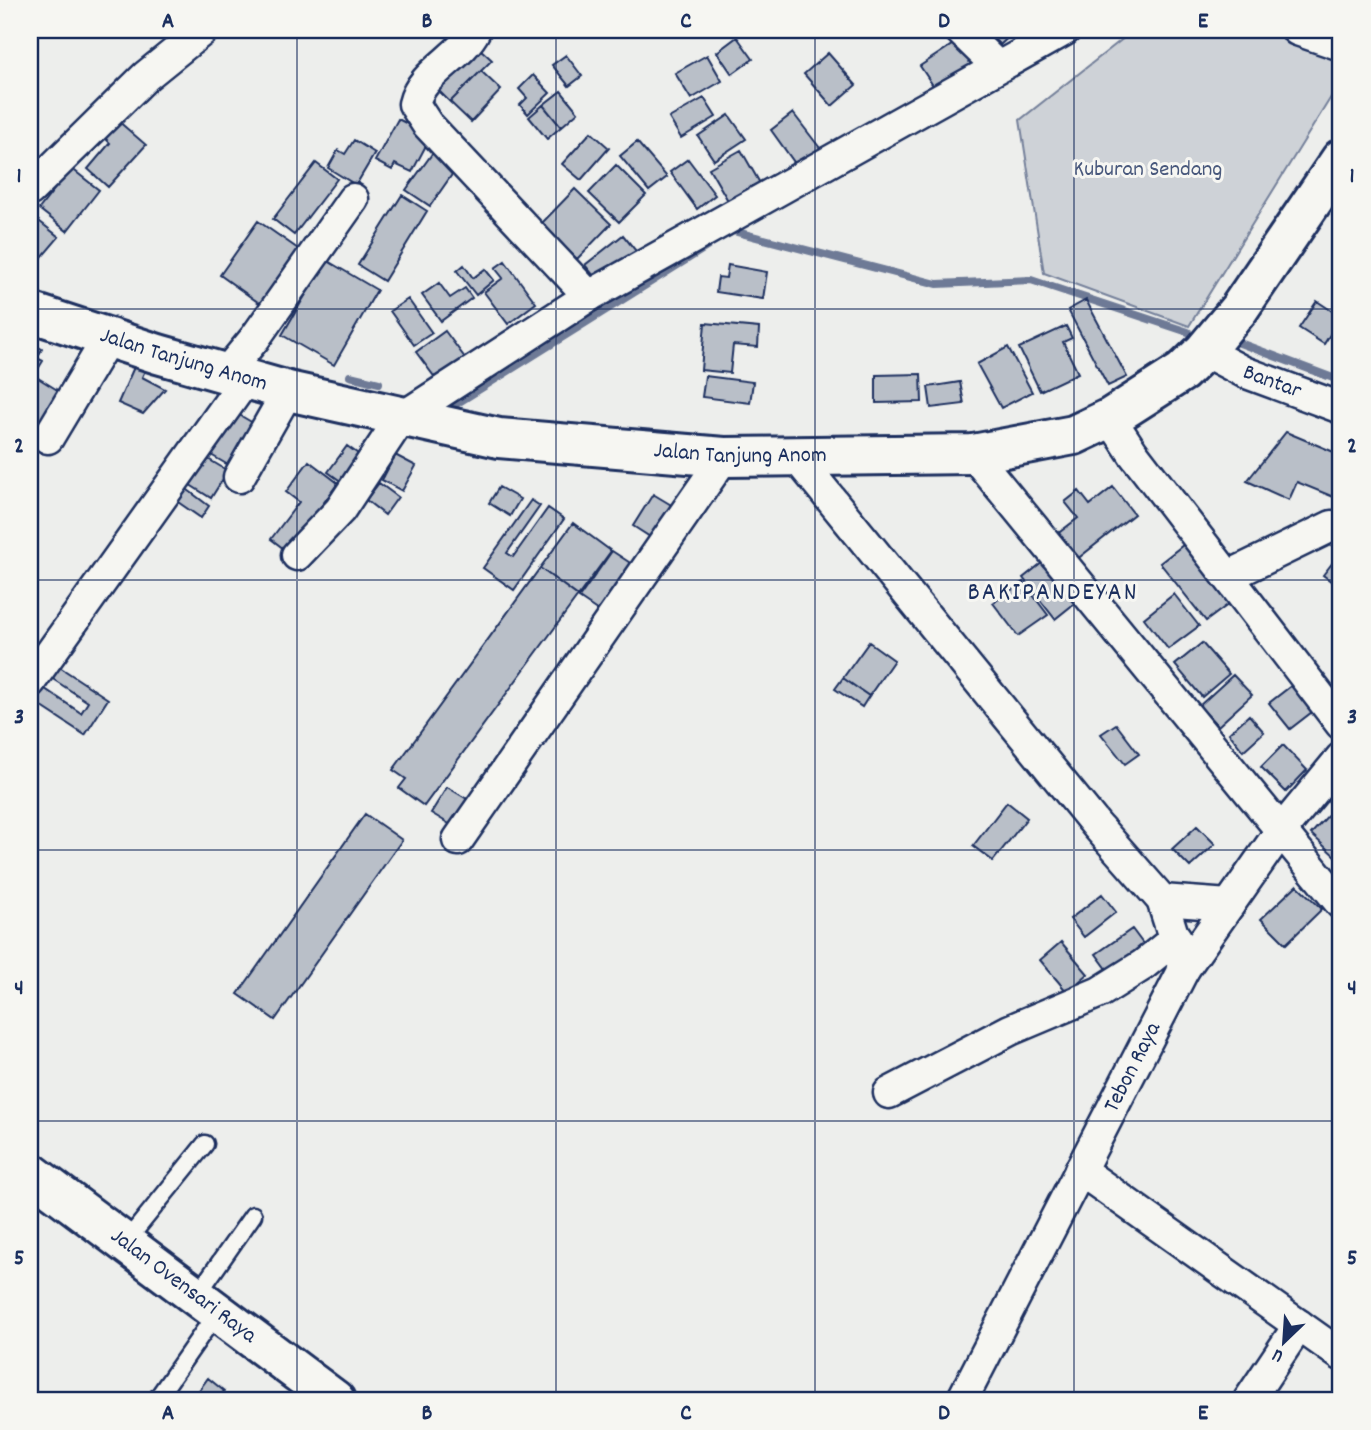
<svg xmlns="http://www.w3.org/2000/svg" width="1371" height="1430" font-family="Dekko,sans-serif">
<rect width="100%" height="100%" fill="#edeeec"/>
<filter id="ink" filterUnits="userSpaceOnUse"><feTurbulence type="fractalNoise" baseFrequency=".0143" numOctaves="2"/><feDisplacementMap in="SourceGraphic" scale="14" xChannelSelector="R" yChannelSelector="G"/><feConvolveMatrix kernelMatrix="1 2 1 2 8 2 1 2 1" color-interpolation-filters="sRGB"/></filter>
<g filter="url(#ink)">
<path fill="#ced2d7" stroke="#74809a" stroke-width="2" d="M1134,30H1266L1341,57V81L1189,326L1044,273L1020,120Z"/>
<g fill="none" stroke-linecap="round" stroke-linejoin="round">
<path stroke="#6e7a96" stroke-width="8" d="M728,234L733,231L937,284L1031,280L1188,332
M1237,342L1341,381
M350,376L379,383
M451,407L708,246"/>
</g>
<path fill="#b9bfc8" stroke="#1b2f5e" stroke-width="2" d="M985,30H1016L1000,45Z
M737,37L753,59L732,74L717,52Z
M958,41L974,65L936,90L920,66Z
M478,47L492,60L450,102L437,89Z
M828,53L856,85L832,106L804,74Z
M566,55L582,76L569,86L552,65Z
M707,55L722,81L691,99L675,73Z
M481,71L501,90L471,122L450,102Z
M533,75L550,93L528,114L520,105L527,98L519,89Z
M561,91L578,112L561,127L543,105Z
M704,98L716,117L681,138L669,118Z
M543,105L561,127L547,139L529,117Z
M793,113L823,152L799,169L771,130Z
M729,115L746,139L714,160L698,136Z
M398,119L431,136L412,172L395,164L392,170L375,161Z
M117,120L146,145L108,187L88,169L110,143L103,136Z
M591,132L609,148L581,180L562,164Z
M354,140L375,153L356,185L328,168L338,150L345,154Z
M637,142L667,177L649,191L620,156Z
M437,147L460,163L430,206L406,190Z
M741,150L761,185L730,204L709,168Z
M688,159L715,195L697,209L670,172Z
M316,163L337,179L294,235L273,219Z
M616,165L646,195L619,222L589,193Z
M71,168L99,190L67,231L39,209Z
M575,189L611,224L577,259L541,224Z
M402,195L427,211L384,281L358,265Z
M30,214L59,237L42,257L30,248Z
M258,221L301,251L262,305L220,275Z
M623,235L640,256L602,286L585,265Z
M326,260L377,290L334,365L282,335Z
M505,261L536,303L508,324L484,292L503,278L495,268Z
M464,265L473,278L485,269L494,280L476,295L457,271Z
M728,265L767,272L763,299L716,292L718,277L726,278Z
M439,283L450,298L465,288L472,298L441,321L422,295Z
M408,299L432,333L414,345L390,311Z
M1086,300L1127,377L1108,386L1068,310Z
M1317,301L1341,317L1324,344L1299,328Z
M705,323L759,328L758,347L733,345L730,373L701,370Z
M1066,326L1072,338L1063,342L1078,373L1040,391L1019,348Z
M445,331L471,366L442,387L416,352Z
M30,342L42,349L37,358L43,361L38,369L30,365Z
M1008,347L1032,392L1001,408L977,364Z
M138,358L148,364L142,377L165,389L143,414L118,403Z
M30,373L59,391L40,423L30,417Z
M921,374L922,402L876,403V375Z
M705,376L753,382L750,403L702,397Z
M960,382L964,404L931,408L928,387Z
M236,413L260,427L235,469L211,455Z
M1286,432L1341,455V500L1297,482L1289,500L1247,481Z
M347,446L361,456L342,482L328,472Z
M395,455L416,466L402,491L382,480Z
M203,456L228,471L211,498L187,483Z
M309,461L338,483L288,552L271,539L299,502L286,492Z
M379,483L398,497L385,515L366,500Z
M184,487L209,506L201,518L175,500Z
M499,487L520,499L510,516L489,503Z
M1113,487L1134,514L1076,560L1056,535L1078,518L1065,502L1079,491L1090,505Z
M653,494L678,509L658,542L633,526Z
M531,500L540,506L507,553L513,557L548,508L564,519L514,590L483,568Z
M573,523L611,551L578,596L540,568Z
M1192,538L1237,598L1206,621L1160,563Z
M612,551L641,570L607,617L579,598Z
M1341,552V589L1323,575Z
M1048,558L1080,599L1055,619L1023,578Z
M540,568L578,596L424,806L399,788L406,779L393,770Z
M1023,582L1048,615L1018,636L993,603Z
M1174,594L1199,626L1168,649L1144,618Z
M869,642L894,660L869,696L843,678Z
M1202,643L1229,674L1202,697L1175,665Z
M52,662L108,699L85,735L30,699L39,685L81,713L88,702L45,674Z
M1233,675L1252,695L1218,726L1199,706Z
M843,678L869,696L862,707L835,689Z
M1300,679L1321,705L1290,729L1269,703Z
M1249,715L1264,732L1243,751L1229,733Z
M1116,724L1139,754L1125,764L1101,734Z
M1283,745L1307,770L1286,792L1261,767Z
M447,787L467,799L451,825L431,813Z
M1341,801V853L1337,858L1311,834Z
M1007,802L1027,818L993,861L973,846Z
M365,814L402,840L275,1020L238,994Z
M1197,826L1215,844L1190,867L1172,849Z
M1297,885L1322,909L1286,944L1261,919Z
M1102,894L1116,912L1084,937L1070,919Z
M1132,929L1149,952L1113,977L1096,954Z
M1061,942L1088,974L1067,992L1040,960Z
M208,1378L224,1391L218,1400H192Z"/>
<g fill="none" stroke-linecap="round" stroke-linejoin="round">
<defs>
<path id="service" d="M125,1243L205,1144
M197,1295L253,1215
M156,1400L218,1311"/>
<g id="minor">
<path d="M475,30C461,58 421,72 414,104L427,124L589,296"/>
<path d="M960,30L998,67"/>
<path d="M1297,30L1341,45"/>
<path d="M30,190L146,76L203,30"/>
<path id="s1" d="M1204,351L1244,372L1341,408"/>
<path d="M226,373L255,338L353,199"/>
<path d="M1110,418L1133,453L1341,724"/>
<path d="M48,438L108,338"/>
<path d="M794,454L1097,826L1162,900L1184,969"/>
<path d="M973,454L1341,904"/>
<path d="M239,477L288,391"/>
<path d="M297,555L340,510L401,418L589,296L1065,30"/>
<path d="M1229,576L1332,526"/>
<path d="M30,682L246,379"/>
<path d="M458,840L724,457"/>
<path d="M1162,900L1229,905"/>
<path d="M889,1093L1010,1030L1100,992L1143,965L1176,938"/>
<path d="M1080,1170L1341,1355"/>
<path id="s2" d="M962,1400L1184,969L1280,832L1341,758"/>
<path d="M1249,1400L1299,1325"/>
</g>
<g id="secondary">
<path id="s3" d="M30,312L158,354L288,391L499,438L724,457L973,454L1074,435L1110,418L1182,372L1204,351L1239,309L1341,159"/>
<path id="s4" d="M30,1172L335,1400"/>
</g>
</defs>
<use href="#service" stroke="#1b2f5e" stroke-width="21"/>
<use href="#minor" stroke="#1b2f5e" stroke-width="35"/>
<use href="#secondary" stroke="#1b2f5e" stroke-width="44"/>
<use href="#service" stroke="#f6f6f2" stroke-width="16"/>
<use href="#minor" stroke="#f6f6f2" stroke-width="30"/>
<use href="#secondary" stroke="#f6f6f2" stroke-width="38"/>
</g>
</g>
<path fill="none" stroke="#1b2f5e" stroke-width="2" stroke-opacity="0.55" d="M297,30V1400M556,30V1400M815,30V1400M1074,30V1400M30,309H1341M30,580H1341M30,850H1341M30,1121H1341"/>
<g text-anchor="middle" dominant-baseline="central" stroke-width="6" stroke-linejoin="round" paint-order="stroke">
<g font-size="23" fill="#48587c" stroke="#f6f6f2">
<text x="1148" y="170">Kuburan Sendang</text>
</g>
<g font-size="23" fill="#1b2f5e" stroke="#f6f6f2">
<text stroke="none"><textPath href="#s3" startOffset="161">Jalan Tanjung Anom</textPath></text>
<text stroke="none"><textPath href="#s1" startOffset="75">Bantar</textPath></text>
<text stroke="none"><textPath href="#s3" startOffset="728">Jalan Tanjung Anom</textPath></text>
<text stroke="none"><textPath href="#s2" startOffset="374">Tebon Raya</textPath></text>
<text stroke="none"><textPath href="#s4" startOffset="191">Jalan Ovensari Raya</textPath></text>
</g>
<g font-size="26" letter-spacing="2" fill="#1b2f5e" stroke="#f6f6f2">
<text x="1053" y="593">BAKIPANDEYAN</text>
</g>
</g>
<rect width="1371" height="1430" fill="none" stroke="#f6f6f2" stroke-width="77"/>
<g transform="translate(1284 1342) rotate(205)" stroke="#f6f6f2" stroke-width="5" paint-order="stroke">
<path d="M0-5L12 26L0 18L-12 26Z" fill="#1b2f5e"/>
<text y="-10" font-size="19" font-weight="bold" text-anchor="middle" fill="#1b2f5e">U</text>
</g>
<rect x="38" y="38" width="1294" height="1354" fill="none" stroke="#1b2f5e" stroke-width="2.5"/>
<g font-size="23" text-anchor="middle" font-weight="bold" fill="#1b2f5e">
<text x="168" y="27">A</text>
<text x="427" y="27">B</text>
<text x="686" y="27">C</text>
<text x="944" y="27">D</text>
<text x="1203" y="27">E</text>
<text x="19" y="182">1</text>
<text x="1352" y="182">1</text>
<text x="19" y="452">2</text>
<text x="1352" y="452">2</text>
<text x="19" y="723">3</text>
<text x="1352" y="723">3</text>
<text x="19" y="994">4</text>
<text x="1352" y="994">4</text>
<text x="19" y="1264">5</text>
<text x="1352" y="1264">5</text>
<text x="168" y="1419">A</text>
<text x="427" y="1419">B</text>
<text x="686" y="1419">C</text>
<text x="944" y="1419">D</text>
<text x="1203" y="1419">E</text>
</g>
</svg>
